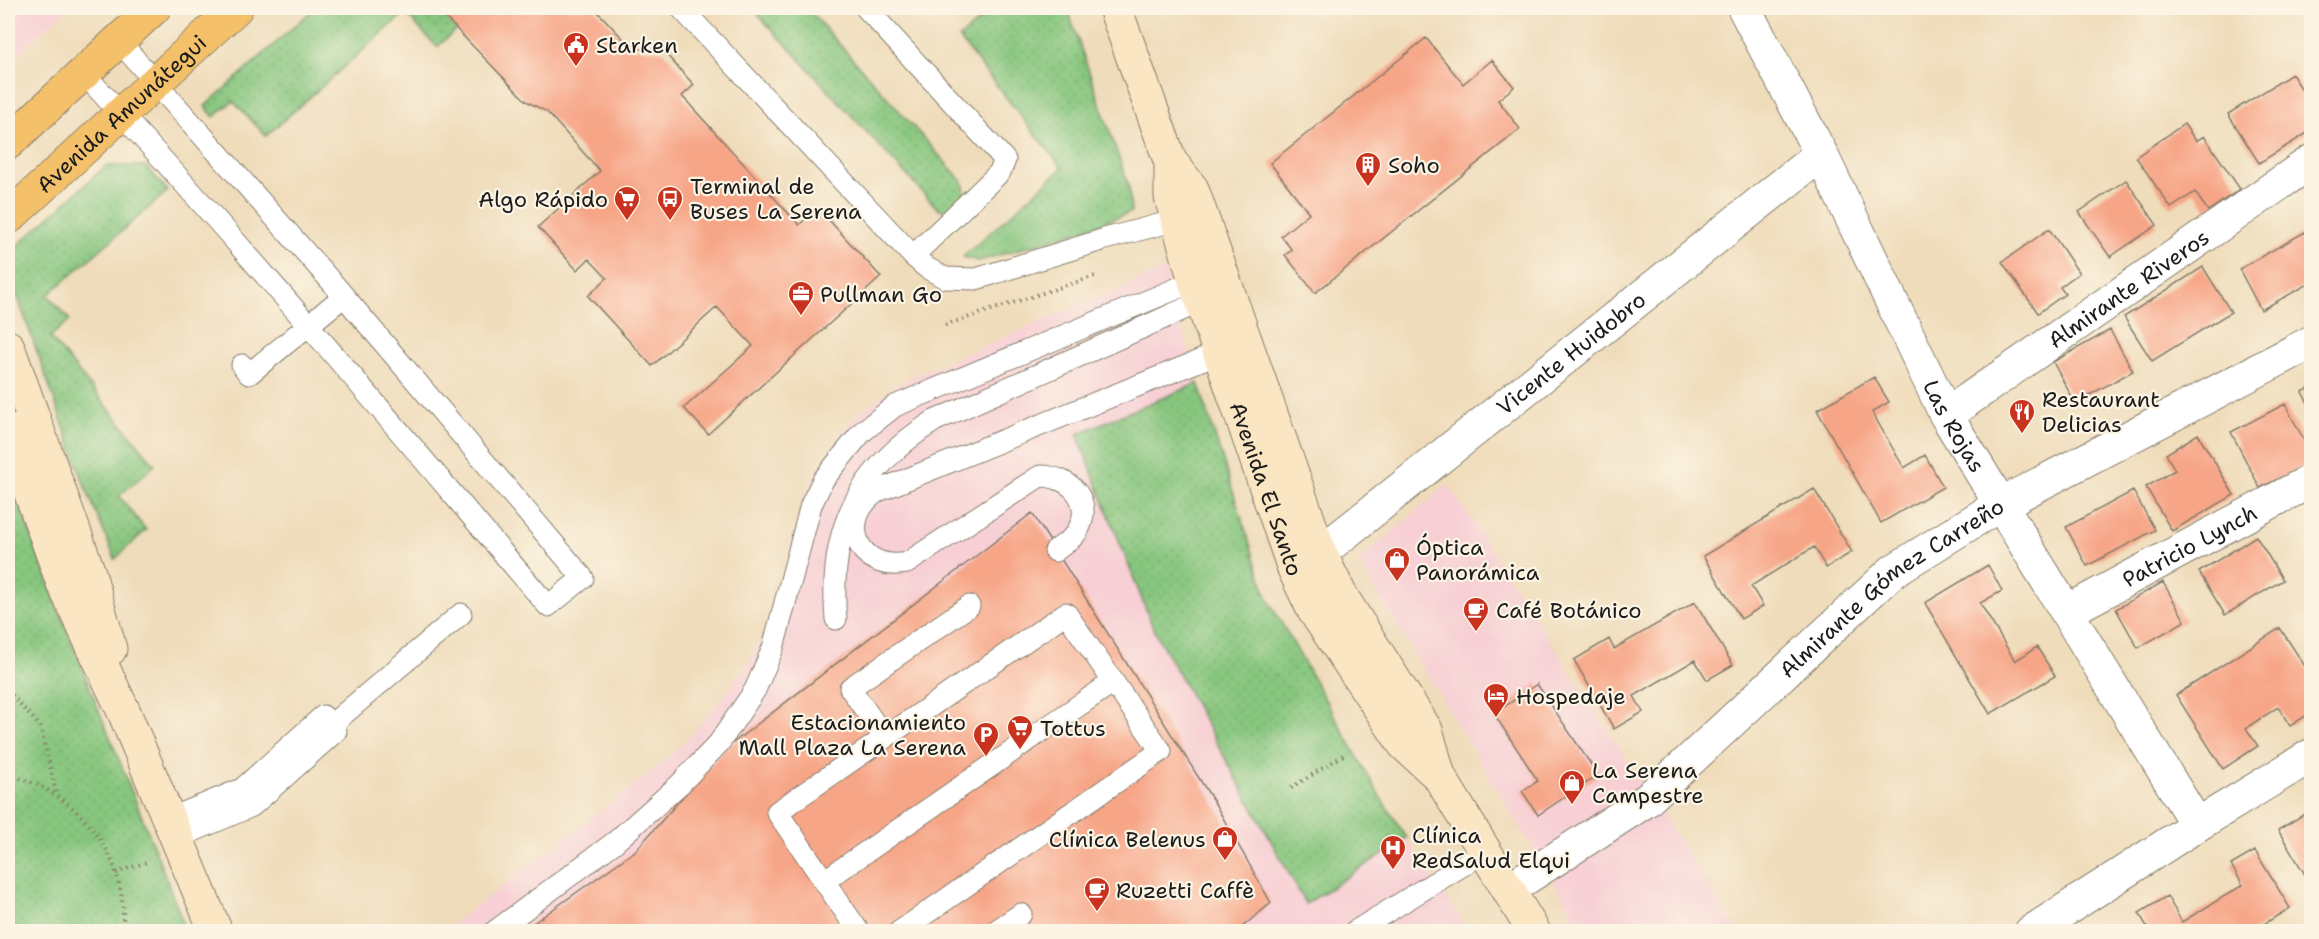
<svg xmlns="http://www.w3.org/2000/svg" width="2319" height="939" font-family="'Shantell Sans',sans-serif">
<defs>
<pattern id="grass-dots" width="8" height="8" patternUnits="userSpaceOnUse" patternTransform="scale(1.5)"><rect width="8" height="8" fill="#87c67e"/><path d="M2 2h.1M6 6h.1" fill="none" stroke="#74aa6c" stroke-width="1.8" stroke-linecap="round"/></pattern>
</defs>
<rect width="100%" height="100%" fill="#fcf5e5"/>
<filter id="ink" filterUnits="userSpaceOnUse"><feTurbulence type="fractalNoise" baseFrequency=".0167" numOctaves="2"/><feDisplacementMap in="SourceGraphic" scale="12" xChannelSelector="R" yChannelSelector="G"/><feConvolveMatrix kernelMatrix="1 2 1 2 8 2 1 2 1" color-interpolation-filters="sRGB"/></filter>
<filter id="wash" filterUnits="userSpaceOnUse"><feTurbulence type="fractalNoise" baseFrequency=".008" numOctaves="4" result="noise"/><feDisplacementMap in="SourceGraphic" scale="24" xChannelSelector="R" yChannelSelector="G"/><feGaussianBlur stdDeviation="1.35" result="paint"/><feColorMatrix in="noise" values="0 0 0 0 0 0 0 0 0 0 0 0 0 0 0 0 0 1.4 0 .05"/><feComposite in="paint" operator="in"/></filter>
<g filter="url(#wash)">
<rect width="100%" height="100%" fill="#efdcba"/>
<path fill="#f7cfd4" d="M8,8H68L8,62Z
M1165,269L1198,383L1267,597L1382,800L1468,931L442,932L653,771L691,735L724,696L748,662L769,627L804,499L812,479L840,434L864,409L890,389L913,376Z
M1448,484L1738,931H1583L1358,561Z"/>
<path fill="url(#grass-dots)" stroke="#52714d" stroke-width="1.5" d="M315,8H436L457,29L437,47L405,13L266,136L233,101L214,117L205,106Z
M752,8H807L963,182L965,193L948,211L938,209Z
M994,8H1067L1129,187L1131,212L1084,230L979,261L963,257L1062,168L959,38Z
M106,166H145L168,191L48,295L70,320L50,337L155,465L119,496L146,530L115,559L85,486L8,270V254Z
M1198,383L1267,597L1382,800L1407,838L1306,904L1154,630L1077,434Z
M8,469C60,626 129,776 186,931H8Z"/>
<g id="blocks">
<path fill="#f7a587" d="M436,8H594L632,48L663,51L694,85L682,96L799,225L818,208L881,277L708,434L684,408L753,346L717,307L652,366L588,296L607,278L589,259L577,270L538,227L600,171L547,112L526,101Z
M1426,38L1463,84L1492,60L1514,87L1498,100L1520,129L1315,293L1285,255L1292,250L1281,236L1309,213L1270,163Z
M2292,74L2312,105V130L2259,163L2228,114Z
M2184,124L2196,141L2204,136L2240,189L2208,211L2195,192L2171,208L2136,157Z
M2126,180L2157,225L2110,257L2079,212Z
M2312,228V282L2261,310L2239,269Z
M2049,229L2079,273L2060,287L2065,294L2038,313L2002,262Z
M2203,267L2231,312L2152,361L2124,317Z
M2110,330L2133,371L2075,403L2053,362Z
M1874,377L1889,402L1872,412L1904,468L1925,455L1943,487L1881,523L1817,410Z
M2312,387V410L2302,392Z
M2285,404L2312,456V462L2260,488L2231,432Z
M2198,434L2234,495L2172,531L2146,487L2175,470L2166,454Z
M1814,489L1852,552L1826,568L1814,547L1751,586L1763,606L1741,619L1703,556Z
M2133,491L2155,530L2087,566L2066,527Z
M1032,513L1214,802L1271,903L1236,932H521L635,851L725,749Z
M2256,536L2283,580L2225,615L2199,572Z
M1988,565L2002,591L1980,603L2015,661L2037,647L2055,676L1990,714L1925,603Z
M2163,582L2185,621L2138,648L2116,609Z
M1695,602L1733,665L1707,680L1695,660L1634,696L1643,712L1614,729L1574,660L1609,639L1614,649Z
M2280,628L2312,677V712L2290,726L2278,707L2246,728L2258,746L2223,769L2176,695Z
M1537,684L1598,775L1538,815L1522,791L1538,781L1494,714Z
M2308,812L2312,817V886L2278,830Z
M2255,851L2290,908L2251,932H2150L2139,913L2167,896L2182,922L2243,885L2231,865Z
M1386,922L1392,932H1370Z"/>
</g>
</g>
<g filter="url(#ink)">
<use href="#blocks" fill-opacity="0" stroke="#867c6b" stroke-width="1.5"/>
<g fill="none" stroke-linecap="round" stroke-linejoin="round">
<defs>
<path id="lane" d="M681,8L913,256L1000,172L1005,160L866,8
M83,73C244,245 395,427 548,606L583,578L337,288L118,40
M913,256L927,268L945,278L976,279L1105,239L1177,220
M242,365L249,374L344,296
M1055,551C1062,545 1072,540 1077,532C1095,502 1071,476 1040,476L907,563C857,573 836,519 878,491L1221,352
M836,619C828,529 858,469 934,421L1202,301
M331,725L461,614
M885,738L850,688L969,606
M169,819L242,789L323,716
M177,838L252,806L336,731
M824,881L1113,682
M494,932L615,842L680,784L719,743L755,690L773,648L811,505L823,480L862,432L895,406L1195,281
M859,932L777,812L1066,613L1161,751L899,932
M994,932L1021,914
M1354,932L1486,851"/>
<g id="street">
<path id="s1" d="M1744,8L1821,154L1946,415L2197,825"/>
<path id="s2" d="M1946,415L2312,161"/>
<path id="s3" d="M1320,553L1821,154"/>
<path id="s4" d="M2068,611L2312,480"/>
<path id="s5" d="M1509,889L1647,800L1893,571L2001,504L2312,342"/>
<path d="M2031,932L2197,825L2312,755"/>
</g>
<g id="secondary">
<path id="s6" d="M1115,8L1171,163V197L1195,281L1294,569L1313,609L1404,744L1439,776L1534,932"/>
<path d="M1174,166L1192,189L1320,553L1340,594L1426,730L1439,776"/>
<path d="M8,347L89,573L110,649"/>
<path d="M8,430L63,583L124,712L216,932"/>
</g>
<g id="primary">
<path d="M8,143L154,8"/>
<path id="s7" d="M8,218L236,8"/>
</g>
</defs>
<use href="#lane" stroke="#867c6b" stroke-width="23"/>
<use href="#street" stroke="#867c6b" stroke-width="35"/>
<use href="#secondary" stroke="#867c6b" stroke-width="35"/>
<use href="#primary" stroke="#867c6b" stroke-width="35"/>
<path stroke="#867c6b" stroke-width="4" stroke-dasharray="1.5 4.5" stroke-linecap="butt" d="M945,325L1095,276
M8,691L40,726L57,795
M8,776C51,781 98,824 113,864C122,886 124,908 123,932
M1291,788L1345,754
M116,873L147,862"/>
<use href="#lane" stroke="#fff" stroke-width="21"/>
<use href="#street" stroke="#fff" stroke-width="33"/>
<use href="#secondary" stroke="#fbe6c3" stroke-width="33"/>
<use href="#primary" stroke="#f4c16a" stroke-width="33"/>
</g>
</g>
<defs>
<symbol id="civic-pin" viewBox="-11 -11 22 30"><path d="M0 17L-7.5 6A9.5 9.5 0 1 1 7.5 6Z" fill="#c8321e" stroke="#fcf5e5"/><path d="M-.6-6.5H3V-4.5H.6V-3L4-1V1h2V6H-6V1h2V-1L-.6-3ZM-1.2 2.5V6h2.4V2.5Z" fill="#fff"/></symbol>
<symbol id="building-pin" viewBox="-11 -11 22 30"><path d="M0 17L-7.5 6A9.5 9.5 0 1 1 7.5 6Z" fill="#c8321e" stroke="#fcf5e5"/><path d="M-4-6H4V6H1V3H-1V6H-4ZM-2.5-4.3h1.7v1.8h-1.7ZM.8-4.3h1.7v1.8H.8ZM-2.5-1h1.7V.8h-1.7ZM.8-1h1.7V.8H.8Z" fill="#fff"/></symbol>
<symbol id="supermarket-pin" viewBox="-11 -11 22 30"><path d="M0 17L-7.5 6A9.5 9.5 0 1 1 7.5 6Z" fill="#c8321e" stroke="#fcf5e5"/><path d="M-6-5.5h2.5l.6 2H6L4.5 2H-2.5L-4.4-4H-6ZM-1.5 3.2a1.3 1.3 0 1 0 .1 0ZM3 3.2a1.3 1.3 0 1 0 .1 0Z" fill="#fff"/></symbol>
<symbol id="bus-pin" viewBox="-11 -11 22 30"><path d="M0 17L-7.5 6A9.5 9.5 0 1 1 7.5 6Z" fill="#c8321e" stroke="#fcf5e5"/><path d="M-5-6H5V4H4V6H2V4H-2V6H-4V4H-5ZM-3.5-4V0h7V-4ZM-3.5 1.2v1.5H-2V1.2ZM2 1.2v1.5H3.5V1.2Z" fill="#fff"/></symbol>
<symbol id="office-pin" viewBox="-11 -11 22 30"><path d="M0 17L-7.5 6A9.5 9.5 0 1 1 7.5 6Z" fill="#c8321e" stroke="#fcf5e5"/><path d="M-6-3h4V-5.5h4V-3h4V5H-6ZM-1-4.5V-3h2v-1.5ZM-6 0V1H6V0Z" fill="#fff"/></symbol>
<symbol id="restaurant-pin" viewBox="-11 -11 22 30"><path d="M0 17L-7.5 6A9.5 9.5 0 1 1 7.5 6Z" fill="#c8321e" stroke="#fcf5e5"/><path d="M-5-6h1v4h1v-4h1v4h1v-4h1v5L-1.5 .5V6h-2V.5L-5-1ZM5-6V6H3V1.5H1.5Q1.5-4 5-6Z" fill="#fff"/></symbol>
<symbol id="shop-pin" viewBox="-11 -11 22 30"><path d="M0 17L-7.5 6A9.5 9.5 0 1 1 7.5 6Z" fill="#c8321e" stroke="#fcf5e5"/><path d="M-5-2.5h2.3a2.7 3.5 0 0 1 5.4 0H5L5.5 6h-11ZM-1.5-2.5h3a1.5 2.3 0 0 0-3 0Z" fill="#fff"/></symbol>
<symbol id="cafe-pin" viewBox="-11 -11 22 30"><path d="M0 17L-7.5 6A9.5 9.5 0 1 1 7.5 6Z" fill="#c8321e" stroke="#fcf5e5"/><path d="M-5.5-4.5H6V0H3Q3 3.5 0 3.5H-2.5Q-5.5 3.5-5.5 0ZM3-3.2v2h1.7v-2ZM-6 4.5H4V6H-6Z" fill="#fff"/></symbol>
<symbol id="hotel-pin" viewBox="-11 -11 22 30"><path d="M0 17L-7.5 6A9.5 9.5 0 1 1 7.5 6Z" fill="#c8321e" stroke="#fcf5e5"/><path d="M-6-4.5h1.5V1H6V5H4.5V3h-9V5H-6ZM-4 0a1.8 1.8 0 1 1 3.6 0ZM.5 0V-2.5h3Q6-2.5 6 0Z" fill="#fff"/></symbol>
<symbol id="parking-pin" viewBox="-11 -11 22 30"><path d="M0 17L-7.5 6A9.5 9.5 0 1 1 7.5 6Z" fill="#c8321e" stroke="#fcf5e5"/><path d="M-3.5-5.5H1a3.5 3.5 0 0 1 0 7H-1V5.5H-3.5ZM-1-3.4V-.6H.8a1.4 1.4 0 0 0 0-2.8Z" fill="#fff"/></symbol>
<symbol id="hospital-pin" viewBox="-11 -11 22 30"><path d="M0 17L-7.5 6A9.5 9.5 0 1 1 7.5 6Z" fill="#c8321e" stroke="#fcf5e5"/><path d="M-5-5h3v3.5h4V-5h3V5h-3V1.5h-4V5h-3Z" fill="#fff"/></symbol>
</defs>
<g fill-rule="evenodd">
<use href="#civic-pin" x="561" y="30" width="30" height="40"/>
<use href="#building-pin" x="1353" y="150" width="30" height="40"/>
<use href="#supermarket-pin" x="612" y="184" width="30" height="40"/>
<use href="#bus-pin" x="655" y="184" width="30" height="40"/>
<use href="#office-pin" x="786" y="279" width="30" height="40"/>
<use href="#restaurant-pin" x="2007" y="397" width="30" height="40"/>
<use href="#shop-pin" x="1382" y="545" width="30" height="40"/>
<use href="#cafe-pin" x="1461" y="595" width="30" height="40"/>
<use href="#hotel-pin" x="1481" y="681" width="30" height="40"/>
<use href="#supermarket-pin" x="1005" y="713" width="30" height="40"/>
<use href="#parking-pin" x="971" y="720" width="30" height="40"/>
<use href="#shop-pin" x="1557" y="768" width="30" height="40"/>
<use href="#shop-pin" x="1210" y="824" width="30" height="40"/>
<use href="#hospital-pin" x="1378" y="833" width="30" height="40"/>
<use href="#cafe-pin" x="1082" y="875" width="30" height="40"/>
</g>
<g text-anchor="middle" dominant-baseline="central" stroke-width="4.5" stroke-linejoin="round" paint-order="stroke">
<g font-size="22" fill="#1c1c1c" stroke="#fcf5e5" text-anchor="start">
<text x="596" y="45">Starken</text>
<text x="1388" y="165">Soho</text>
<text x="690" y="186">Terminal de<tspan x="690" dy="25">Buses La Serena</tspan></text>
<text x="608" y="199" text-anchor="end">Algo Rápido</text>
<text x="820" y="294">Pullman Go</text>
<text x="2042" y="399">Restaurant<tspan x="2042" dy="25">Delicias</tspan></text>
<text x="1416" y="547">Óptica<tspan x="1416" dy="25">Panorámica</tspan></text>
<text x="1496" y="610">Café Botánico</text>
<text x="1516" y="696">Hospedaje</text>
<text x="966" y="722" text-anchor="end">Estacionamiento<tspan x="966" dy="25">Mall Plaza La Serena</tspan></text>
<text x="1040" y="728">Tottus</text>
<text x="1592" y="770">La Serena<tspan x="1592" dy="25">Campestre</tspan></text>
<text x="1412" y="835">Clínica<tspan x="1412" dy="25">RedSalud Elqui</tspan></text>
<text x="1206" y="839" text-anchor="end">Clínica Belenus</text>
<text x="1116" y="890">Ruzetti Caffè</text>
</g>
<g font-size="22" fill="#1c1c1c" stroke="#fcf5e5">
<text stroke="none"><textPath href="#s7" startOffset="154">Avenida Amunátegui</textPath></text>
<text stroke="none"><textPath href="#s2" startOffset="222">Almirante Riveros</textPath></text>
<text stroke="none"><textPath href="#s3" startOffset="321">Vicente Huidobro</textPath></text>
<text stroke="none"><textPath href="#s1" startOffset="468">Las Rojas</textPath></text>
<text stroke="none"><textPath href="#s6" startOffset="506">Avenida El Santo</textPath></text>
<text stroke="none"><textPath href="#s4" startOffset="138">Patricio Lynch</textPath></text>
<text stroke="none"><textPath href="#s5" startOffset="489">Almirante Gómez Carreño</textPath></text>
</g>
</g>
<rect width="2319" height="939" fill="none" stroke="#fcf5e5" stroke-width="30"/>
</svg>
